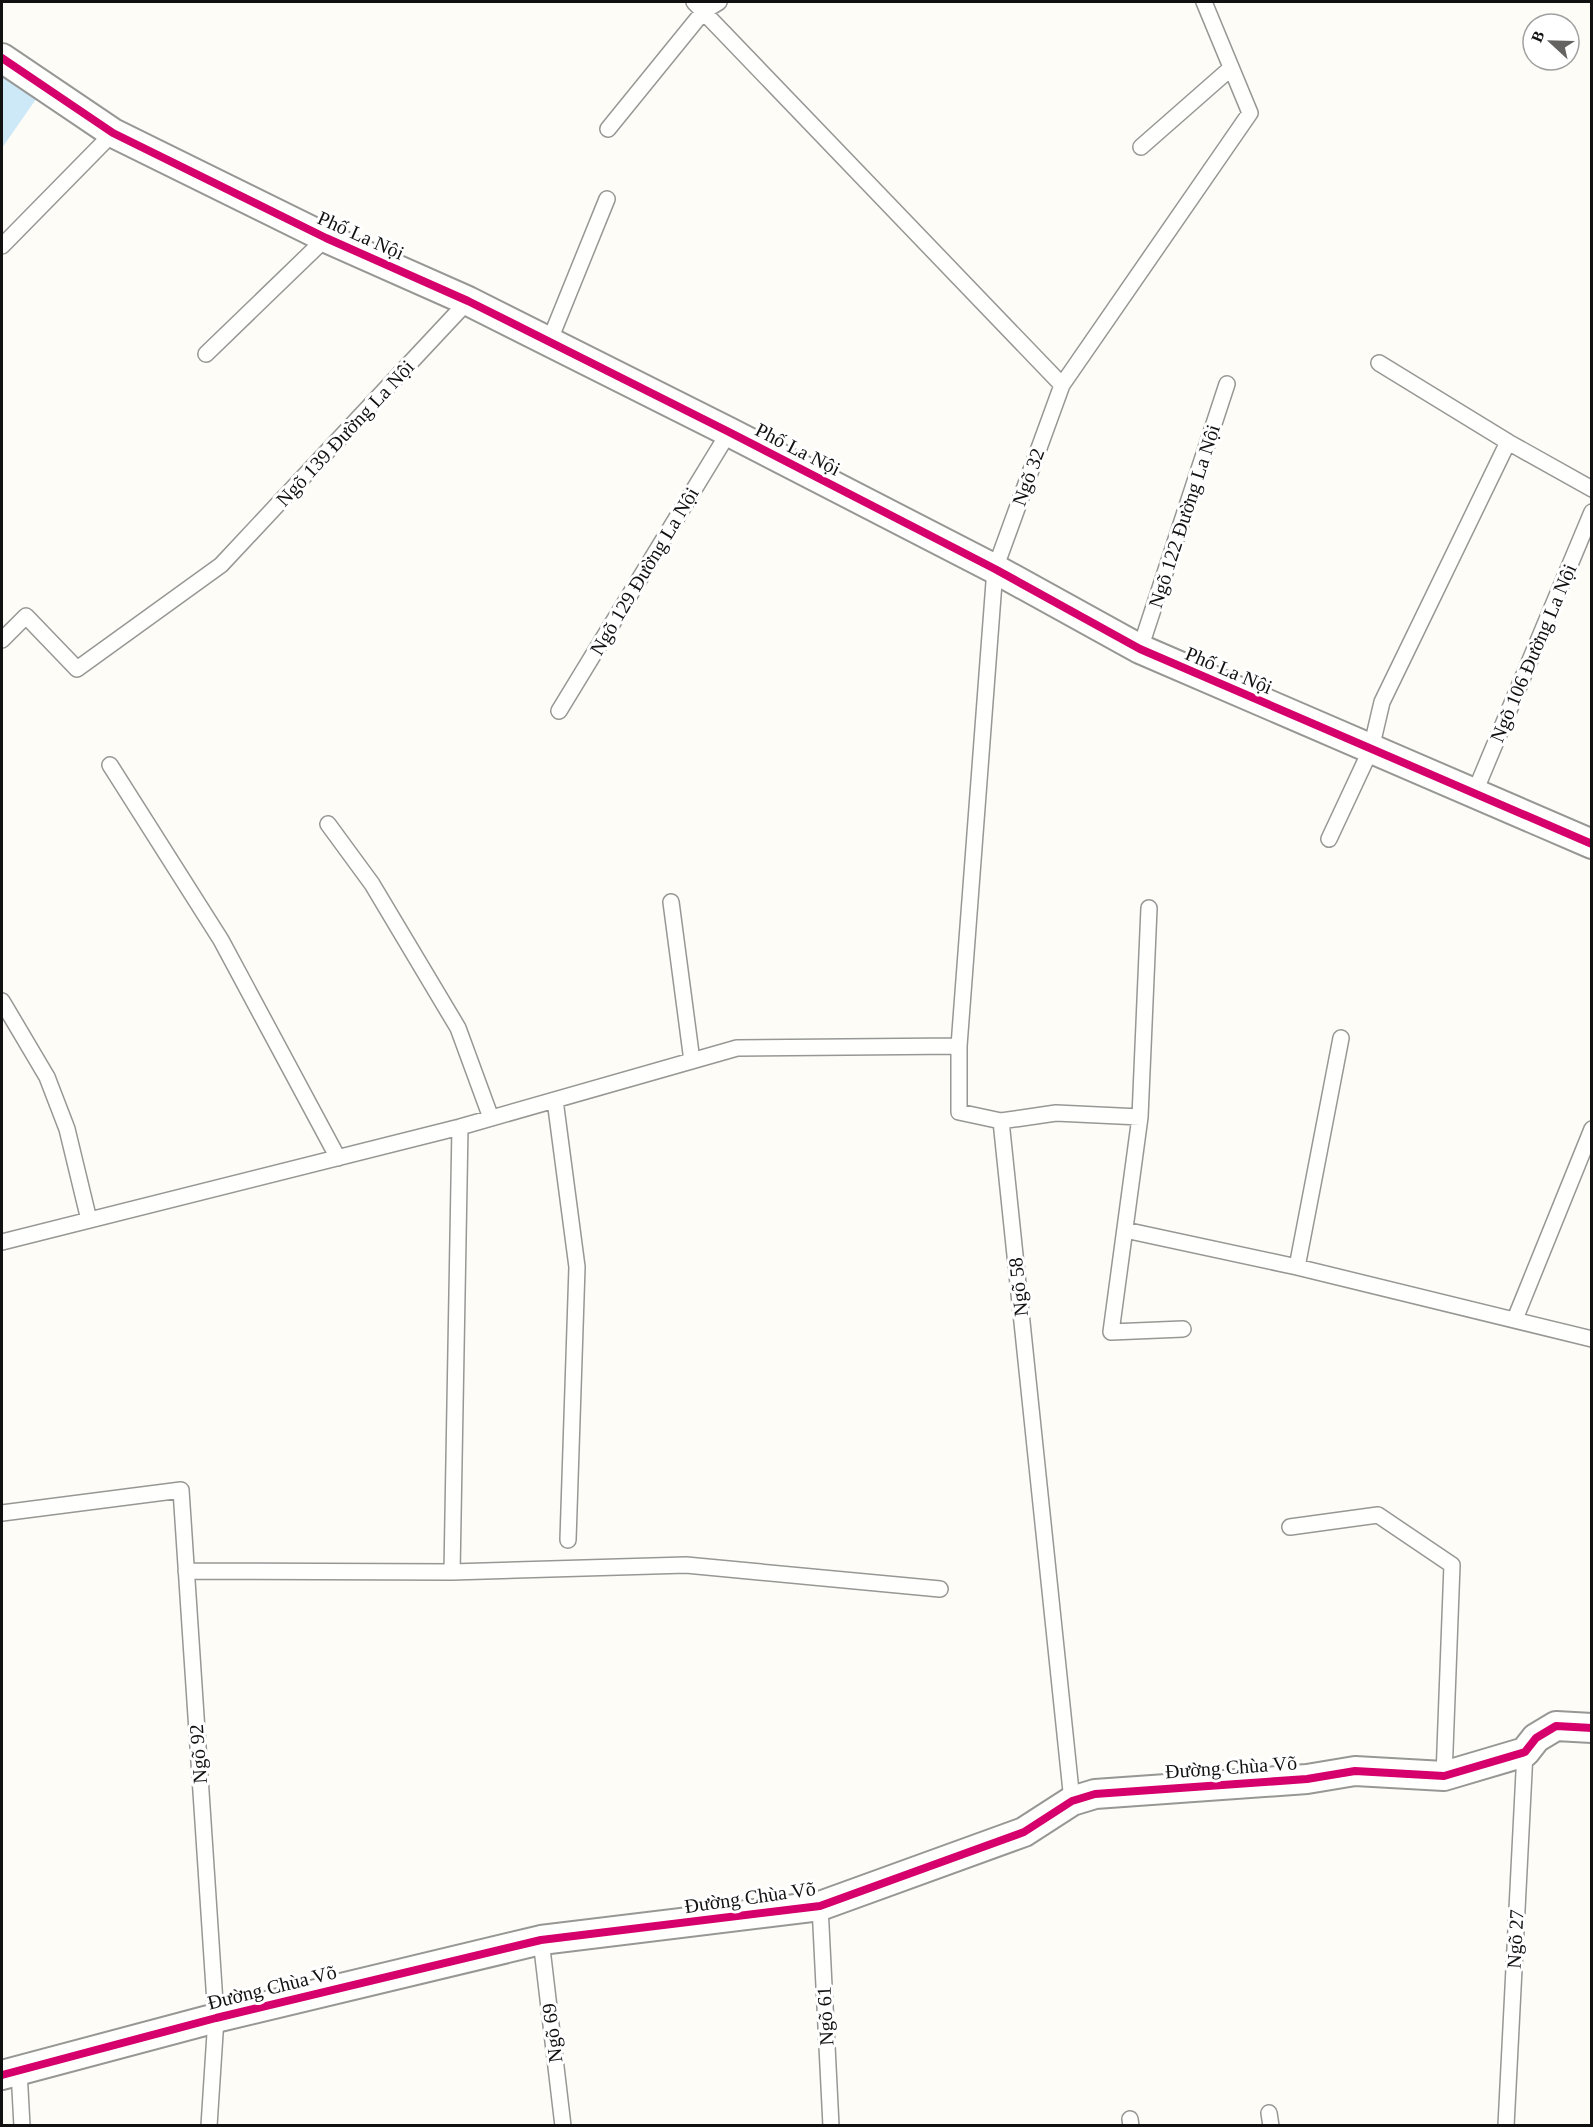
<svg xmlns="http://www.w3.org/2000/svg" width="1593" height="2127" font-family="Georgia,serif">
<rect width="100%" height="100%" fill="#fdfcf7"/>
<path fill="#cde8f7" d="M2,61L43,89L2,148Z"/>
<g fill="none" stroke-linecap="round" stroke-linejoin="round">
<defs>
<path id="service" d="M694,2L1062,385
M608,129L703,12L719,2
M1141,147L1231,68
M2,246L113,133
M549,342L607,199
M206,354L326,238
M1508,442L1592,489
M2,640L26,616L77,669L221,565L468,301
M1140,649L1227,384
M559,711L729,432
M110,765L221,940L338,1158
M1474,794L1592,512
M328,824L372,884L458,1028L491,1118
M1329,839L1371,749L1382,702L1508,442L1379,363
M671,902L692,1061
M2,1001L47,1077L67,1129L89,1220
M555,1100L577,1267L568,1540
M1140,1117L1111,1332L1183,1329
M1001,1121L959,1112V1046L995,569L1062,385L1250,113L1204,2
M1125,1230L1297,1267L1592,1339
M2,1242L460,1127L737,1048L959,1046
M1297,1267L1341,1038
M1515,1319L1592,1129
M2,1513L181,1490L216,2018L209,2126
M1290,1527L1378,1515L1452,1565L1444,1776
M186,1571L452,1572L460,1127
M452,1572L686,1565L940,1589
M1072,1801L1001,1121L1056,1113L1140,1117L1149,908
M820,1906L831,2126
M541,1940L563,2126
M19,2071L22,2126
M1269,2113L1271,2126
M1130,2119L1131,2126
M1506,2126L1525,1752"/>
<path id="minor" d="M2,58L113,133L326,238L468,301L729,432L995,569L1140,649L1592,844
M2,2075L216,2018L541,1940L820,1906L1024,1832L1072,1801L1095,1794L1307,1779L1355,1771L1444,1776L1525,1752L1536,1738L1556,1726L1592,1728"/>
</defs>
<use href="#service" stroke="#979795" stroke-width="18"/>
<use href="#minor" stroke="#979795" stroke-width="32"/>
<use href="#service" stroke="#fffffe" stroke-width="15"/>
<use href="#minor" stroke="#fffffe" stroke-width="28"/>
<defs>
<path id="cycleway" d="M2,58L113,133L326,238L468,301L729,432L995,569L1140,649L1592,844
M2,2075L216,2018L541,1940L820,1906L1024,1832L1072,1801L1095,1794L1307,1779L1355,1771L1444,1776L1525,1752L1536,1738L1556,1726L1592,1728"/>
</defs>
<use href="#cycleway" stroke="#fff" stroke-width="11"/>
<use href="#cycleway" stroke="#d6006c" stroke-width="8"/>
</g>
<g text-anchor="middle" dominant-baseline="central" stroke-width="6" stroke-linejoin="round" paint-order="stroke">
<g font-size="20" fill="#111" stroke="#fff">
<text transform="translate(361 235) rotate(24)">Phố La Nội</text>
<text transform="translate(345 433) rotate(-47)">Ngõ 139 Đường La Nội</text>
<text transform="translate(798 449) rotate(27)">Phố La Nội</text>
<text transform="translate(1028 477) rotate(-70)">Ngõ 32</text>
<text transform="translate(1184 516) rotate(-72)">Ngõ 122 Đường La Nội</text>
<text transform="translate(644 571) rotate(-59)">Ngõ 129 Đường La Nội</text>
<text transform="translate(1533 653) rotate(-67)">Ngõ 106 Đường La Nội</text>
<text transform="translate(1229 670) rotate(23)">Phố La Nội</text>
<text transform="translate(1018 1287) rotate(-96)">Ngõ 58</text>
<text transform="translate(198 1754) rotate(-94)">Ngõ 92</text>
<text transform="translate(1231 1767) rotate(-4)">Đường Chùa Võ</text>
<text transform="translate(750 1897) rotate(-8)">Đường Chùa Võ</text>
<text transform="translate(1515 1939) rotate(-87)">Ngõ 27</text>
<text transform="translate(272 1987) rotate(-14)">Đường Chùa Võ</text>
<text transform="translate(825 2016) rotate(-93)">Ngõ 61</text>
<text transform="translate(552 2033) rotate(-97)">Ngõ 69</text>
</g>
</g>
<rect width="1593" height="2127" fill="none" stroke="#111111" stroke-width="6"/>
<g transform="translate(1551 42) rotate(292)"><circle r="28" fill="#ffffff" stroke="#a0a0a0" stroke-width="1.5"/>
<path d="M0-4.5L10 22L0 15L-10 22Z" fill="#646362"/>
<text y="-9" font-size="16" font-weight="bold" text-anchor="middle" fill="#111111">B</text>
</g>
</svg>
